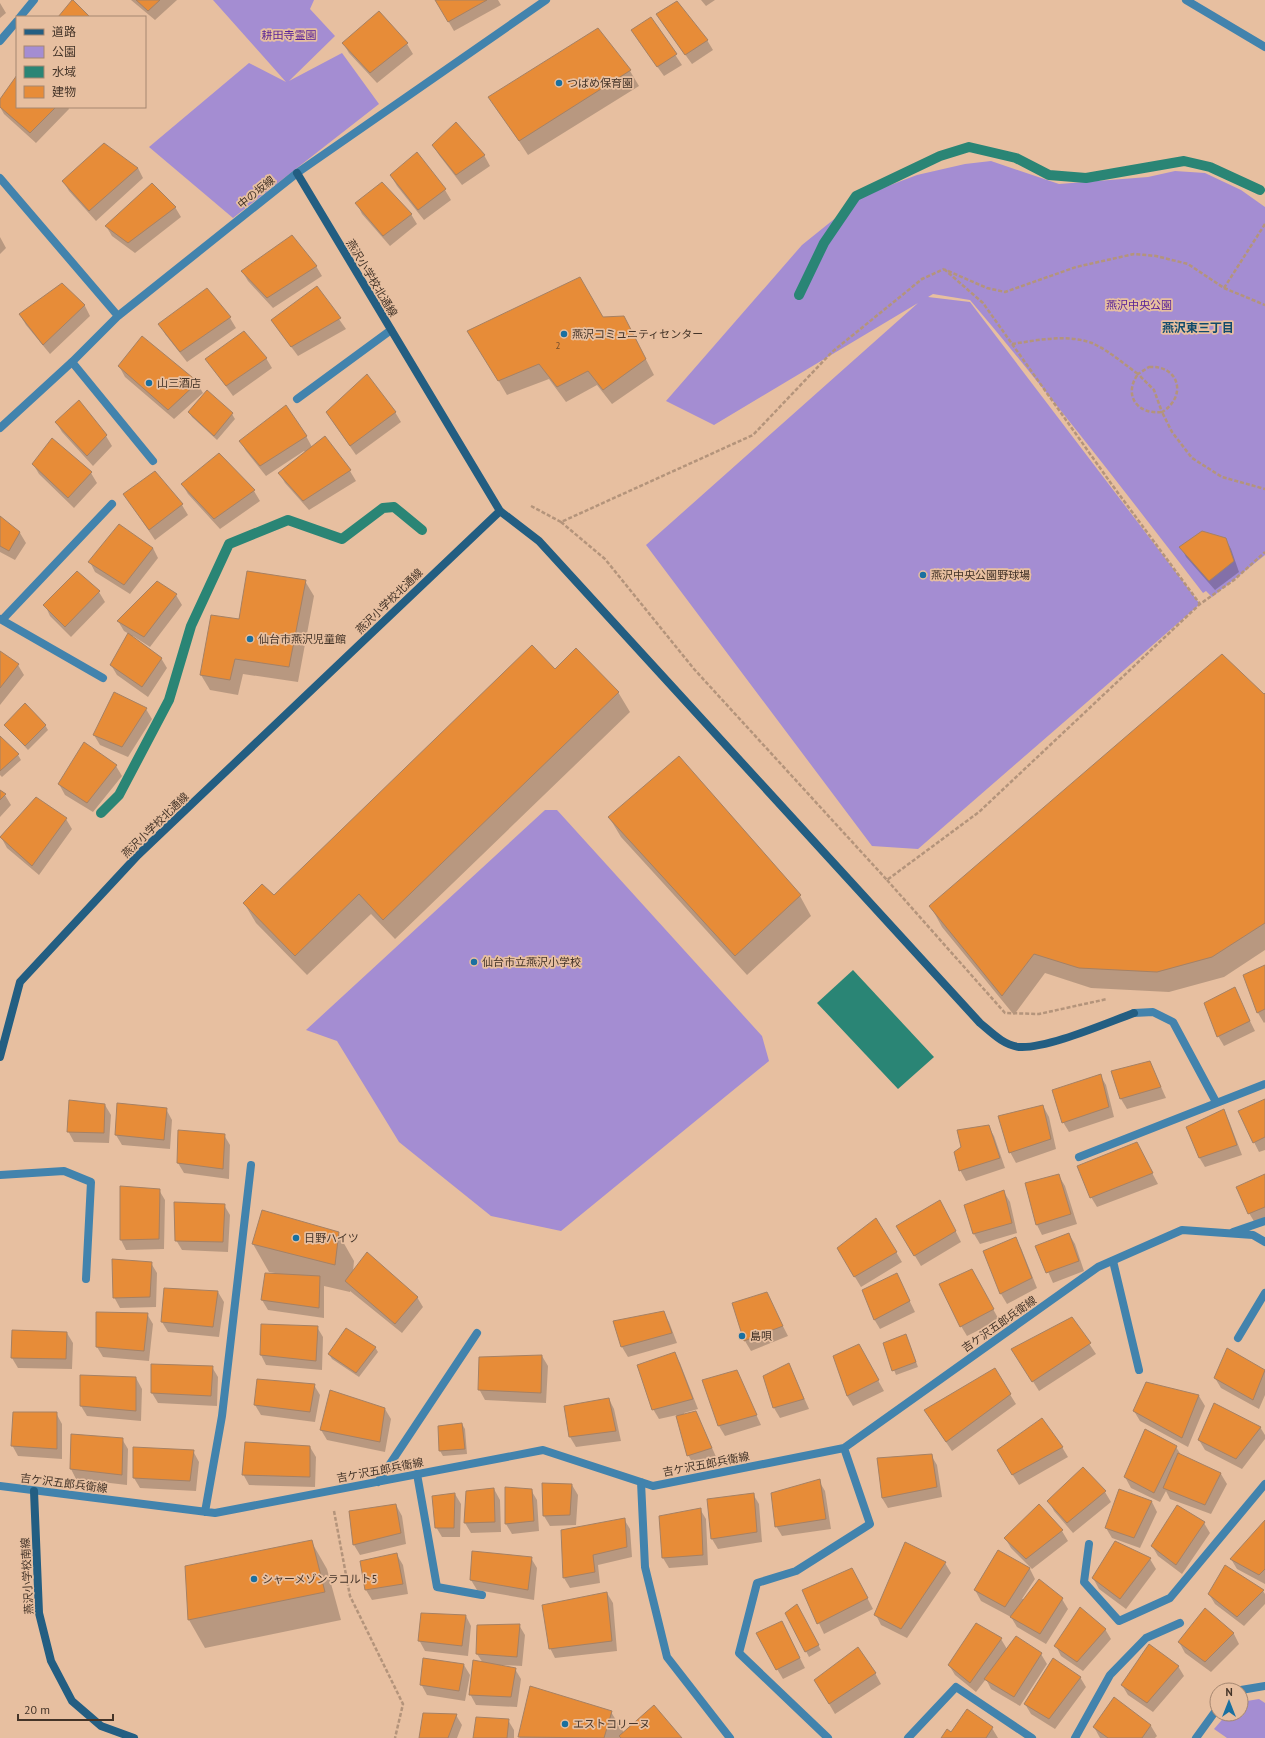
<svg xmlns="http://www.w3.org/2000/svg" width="1265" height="1738" font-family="'PT Sans','Noto Sans JP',sans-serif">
<rect width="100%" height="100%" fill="#e7bfa0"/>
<path fill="#a48dd2" d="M213,0H314L310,9L335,36L289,81L342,53L379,104L233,218L149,147L249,63L286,82Z
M991,161L1059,184L1148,177L1175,171L1205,173L1241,190L1265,207V555L1212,597L1206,591L1203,593C1127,494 1051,396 970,300L933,294L928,297L970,302L1200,604L918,849L872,846L646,545L918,303L714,425L666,401L802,245L864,195L917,175L965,164Z
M545,810H557L762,1036L769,1061L561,1231L491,1216L399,1142L337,1041L306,1030Z
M1259,1699L1265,1703V1738H1227L1214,1729L1227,1714H1241V1702Z"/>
<path fill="#2a8575" d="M853,970L934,1057L898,1089L817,1003Z"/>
<path fill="#0003" d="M131,0H177L155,20Z
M436,0H498L501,5L454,31Z
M701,0H715L706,6Z
M0,3L6,13L0,18Z
M379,12L407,44L413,54L377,83L349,53L343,43Z
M651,19L682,65L664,76L638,40Z
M663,24L707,40L713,50L692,64Z
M598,29L630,71L639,86L528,155L490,97Z
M17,76V107H68L69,109L36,143L4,114L0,107V101Z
M433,145L484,155L490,166L462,185L439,155Z
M138,168L143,178L96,221L69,191L63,181Z
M391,176L445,190L451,200L424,220L397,186Z
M357,204L411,214L417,224L390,246L362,214Z
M175,207L181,217L135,253L112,236L106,226Z
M0,237L6,248L0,254Z
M316,266L322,276L273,308L248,281L242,271Z
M62,285L85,306L90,316L50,354L26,325L20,315Z
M317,288L346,329L298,356L272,321Z
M207,289L230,318L236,328L187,362L165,334L160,324Z
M624,317L654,375L612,404L597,385L566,402L549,379L507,395L478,346L602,318Z
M266,358L272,368L233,396L207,360Z
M119,366L197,383L203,393L174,419L125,377Z
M189,412L232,414L235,419L217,440L192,417Z
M395,412L401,422L356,455L333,422Z
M56,422L106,436L112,446L93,466L62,432Z
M306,436L312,447L324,437L350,471L356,481L309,510L285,483L279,473L305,452L304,451L266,476L246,451L240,441Z
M33,464L91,473L97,483L74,508L39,474Z
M155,472L182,505L188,515L155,540L124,494Z
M182,484L254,491L260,501L220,529L188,494Z
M0,518L20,533L26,543L15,560L0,552Z
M1225,538L1231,549L1239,572L1215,590L1186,557L1181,547Z
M153,548L158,558L130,594L95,572L90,562Z
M305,581L314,596L298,682L243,674L238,695L210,690L201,675Z
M99,592L105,602L71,637L50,616L45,605Z
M176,595L182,605L150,647L133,636L132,637L161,658L167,668L148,697L117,675L111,665L129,634L124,631L118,621Z
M0,653L18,665L24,675L0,705Z
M555,670L618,692L630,712L395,939L371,914L307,975L256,923L244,903L274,897Z
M1265,694V950L1224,977L1169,992L1091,988L1045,973L1014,1015L942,927L931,907Z
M146,709L152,719L128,757L100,745L94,735Z
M5,725H45L48,730L28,750Z
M0,738L18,755L21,760L2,777L0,775Z
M116,766L122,776L93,812L65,795L59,784Z
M0,791L5,795L11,805L0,817Z
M609,817L800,896L811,916L747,975L621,837Z
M66,819L72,829L39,875L7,848L1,837Z
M1265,967V1022L1264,1023L1258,1013L1244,976Z
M1234,989L1255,1031L1224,1046L1218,1036Z
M1150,1062L1166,1098L1127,1109L1121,1099L1112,1072Z
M1100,1075L1106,1085L1114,1117L1069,1132L1063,1122Z
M1265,1100V1150L1259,1152L1254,1142Z
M105,1105L111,1115L109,1143L74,1142L68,1131Z
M1043,1106L1049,1117L1056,1149L1016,1163L1010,1152Z
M166,1109L172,1120L170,1149L122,1145L116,1135Z
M1224,1111L1229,1121L1242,1155L1205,1167L1199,1157Z
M988,1126L994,1136L1005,1168L966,1181L960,1170Z
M224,1135L230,1145L229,1179L184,1173L178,1163Z
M1142,1154L1158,1184L1097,1207L1091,1197Z
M1265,1175V1219L1255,1223L1249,1213Z
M1059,1176L1065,1186L1077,1224L1042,1235L1037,1225L1026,1184Z
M159,1190L165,1200L164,1249L126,1250L121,1240Z
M1004,1192L1010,1202L1017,1233L980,1244L974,1234Z
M224,1205L230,1215L228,1252L182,1250L176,1240Z
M946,1212L961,1242L921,1266L897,1226Z
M338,1233L354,1261L353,1272L417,1297L423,1307L402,1333L350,1291V1292L324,1286V1318L268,1310L262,1300L275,1273L269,1272L253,1244Z
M1069,1234L1075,1244L1084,1271L1053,1283L1037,1246Z
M1015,1238L1021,1248L1037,1288L1007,1304L1001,1294L984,1251Z
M838,1249L896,1252L902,1262L861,1287Z
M151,1263L157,1273L156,1307L120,1308L114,1297Z
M972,1270L999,1320L967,1336L961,1326Z
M897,1275L915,1312L880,1329L874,1319Z
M218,1292L224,1302L219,1337L168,1332L162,1322Z
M766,1293L788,1336L751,1351L745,1341Z
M663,1312L669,1322L677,1343L628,1357L622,1347L614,1322Z
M147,1314L153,1324L149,1361L103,1357L97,1347Z
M1072,1318L1096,1354L1039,1391L1019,1359Z
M317,1327L323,1337L322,1370L266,1365L261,1355Z
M67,1333L73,1343L72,1369L18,1368L12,1358Z
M906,1335L918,1367L896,1375L884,1344Z
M375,1347L378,1352L359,1377L332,1359L329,1354Z
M1228,1350L1265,1371V1395L1259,1409L1221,1388L1215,1378Z
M674,1353L680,1363L698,1409L684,1413V1415L696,1412L717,1459L694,1465L688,1455L677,1415L659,1419L653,1409Z
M864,1355L884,1391L853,1406L847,1396L834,1357Z
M542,1356L548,1366L546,1403L485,1400L479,1389Z
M789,1364L809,1409L780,1418L774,1408Z
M212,1367L218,1377L217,1406L158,1403L152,1393Z
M994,1369L1016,1404L952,1451L931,1420Z
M736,1371L761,1425L725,1436L719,1426Z
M136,1378L142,1389L141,1421L87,1416L81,1406Z
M258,1380L314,1385L320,1395L315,1422L261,1415L255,1405Z
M1146,1383L1199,1396L1205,1406L1188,1447L1140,1421L1134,1411Z
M609,1399L614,1409L621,1441L576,1447L570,1437Z
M385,1409L391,1419L385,1452L327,1440L321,1430Z
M56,1413L62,1424V1459L18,1456L12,1445Z
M462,1424L465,1429L467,1454L443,1456L440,1451L439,1427Z
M1260,1427L1265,1435V1439L1242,1469L1205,1450L1199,1440Z
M122,1439L128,1449L127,1485L76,1479L71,1469Z
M310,1447L316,1457L315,1487L249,1485L243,1474Z
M1062,1447L1068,1457L1019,1485L1004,1461Z
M1176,1447L1181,1455L1221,1474L1227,1484L1211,1514L1170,1499L1166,1491L1160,1502L1131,1488L1125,1477Z
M193,1451L199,1462L196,1491L140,1488L134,1478Z
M931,1455L937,1465L942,1497L888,1508L882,1498L878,1459Z
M819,1481L825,1491L831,1529L782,1536L776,1526Z
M572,1485L578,1495L576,1525L550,1526L544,1516Z
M494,1489L500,1500L501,1532L471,1533L465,1523L467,1491Z
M531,1490L537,1500L539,1531L512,1534L506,1524Z
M1119,1490L1152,1502L1157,1512L1140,1548L1112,1538L1106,1528Z
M1105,1492L1111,1502L1073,1533L1054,1511L1049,1501Z
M455,1494L461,1504L460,1537H442L436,1527Z
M753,1494L759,1504L762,1542L718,1549L712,1539L708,1500Z
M396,1505L402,1516L406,1544L360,1555L354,1545Z
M1039,1506L1062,1531L1068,1541L1032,1569L1011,1548L1005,1538Z
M1177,1506L1204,1523L1210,1533L1182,1574L1158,1556L1152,1546Z
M700,1509L706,1519L708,1565L669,1568L663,1558L660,1517Z
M624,1519L630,1529L632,1557L598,1565L600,1583L570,1588L564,1578L562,1531Z
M1265,1521V1584L1237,1569L1231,1559Z
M311,1541L327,1569L341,1620L205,1648L189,1620Z
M998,1551L1030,1569L1035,1579L1022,1599H1062L1068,1609L1046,1644L1017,1627L1011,1617L981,1601L975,1590Z
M397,1555L403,1565L408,1594L372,1600L366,1590Z
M531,1558L537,1568L534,1600L477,1590L471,1580Z
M1150,1559L1156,1569L1126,1609L1099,1589L1093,1578Z
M945,1563L951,1573L907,1638L881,1625L876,1615Z
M858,1580L873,1609L824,1634L804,1591Z
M1263,1591L1265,1594V1604L1244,1626L1215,1604L1209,1594Z
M607,1593L613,1603L617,1651L555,1658L550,1648Z
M796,1605L821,1650L809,1657L786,1613Z
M1205,1609L1234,1634L1239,1644L1211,1672L1185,1653L1179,1642Z
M466,1616L471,1626L468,1656L425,1651L419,1640Z
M782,1622L805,1668L783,1679L777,1669Z
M519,1625L525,1635L522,1666L501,1665V1666L515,1669L521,1679L517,1707L476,1705L470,1694L483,1663L477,1654Z
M1105,1629L1111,1639L1083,1671L1061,1656L1056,1646Z
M1001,1639L1007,1649L1041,1654L1047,1664L1020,1706L991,1689L986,1679L976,1692L955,1675L949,1665Z
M424,1659L464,1665L470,1675L465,1701L427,1695L421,1684Z
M1178,1666L1184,1676L1153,1712L1128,1695L1122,1685Z
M875,1673L881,1684L835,1714L815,1680Z
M1080,1677L1086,1687L1055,1729L1031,1714L1025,1704Z
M1114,1698L1151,1726L1157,1736L1155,1738H1100L1094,1727Z
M967,1711L992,1728L998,1738H942L951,1734Z
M611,1712L624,1733L681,1738H520L519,1737Z
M456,1715L462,1725L457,1738H420Z
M508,1720L514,1730V1738H474Z"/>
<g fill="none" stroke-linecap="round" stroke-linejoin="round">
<path stroke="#2a8575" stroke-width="10" d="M799,295L824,243L856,196L940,156L969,147L1016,158L1049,175L1086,178L1184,161L1210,167L1260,190
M101,813L119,795L169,700L191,626L229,544L288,520L342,539L383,508L394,507L422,530"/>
</g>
<path fill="#e78c38" stroke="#a68164" d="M72,0H73L90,17H58Z
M136,0H160L148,11Z
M435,0H487L448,22Z
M677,1L708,40L685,55L656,14Z
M379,11L408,43L370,73L342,43Z
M651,17L677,54L657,67L631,30Z
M598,28L631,70L519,141L488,97Z
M17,75V107H56L30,133L0,107V99Z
M456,122L485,155L456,175L432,145Z
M104,143L138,168L89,211L62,181Z
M417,152L446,189L418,210L390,175Z
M382,182L412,214L383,236L355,203Z
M152,183L176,207L128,243L105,226Z
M292,235L317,266L267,298L241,271Z
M580,277L603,317L624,316L646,359L603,390L588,371L557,387L539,364L498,381L467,331Z
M62,283L85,305L43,345L19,314Z
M317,286L341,318L291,347L271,320Z
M207,288L231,317L180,352L158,324Z
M244,331L267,358L226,386L205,359Z
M142,336L198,382L168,410L118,366Z
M367,374L396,412L350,446L326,412Z
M207,390L233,413L214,436L188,412Z
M79,400L107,435L87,456L55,422Z
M286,405L307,436L260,466L239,441Z
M325,436L351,470L303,501L278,473Z
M52,438L92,472L68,498L32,464Z
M219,453L255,490L214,519L181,484Z
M155,471L183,504L149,530L123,494Z
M0,516L20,532L9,551L0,546Z
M119,524L153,548L124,585L88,562Z
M1202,531L1226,538L1234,561L1209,581L1179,547Z
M77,571L100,591L65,627L43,605Z
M247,571L306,580L289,667L235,659L230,680L200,675L211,615L239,619Z
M157,581L177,594L144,637L117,621Z
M128,633L162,658L142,687L110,665Z
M532,645L555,669L576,648L619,692L383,920L359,894L295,956L243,903L262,884L274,895Z
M0,651L19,664L0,688Z
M1222,654L1264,694L1265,693V923L1212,957L1157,972L1079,968L1034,954L1002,996L929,906Z
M114,692L147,708L122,747L93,735Z
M25,703L46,725L25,746L4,725Z
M0,736L19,754L0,771Z
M84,742L117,765L87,803L58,784Z
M679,756L801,895L735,956L608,817Z
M0,790L6,794L0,800Z
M36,797L67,818L32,866L0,837Z
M1265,965V1009L1257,1013L1243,975Z
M1235,987L1250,1021L1217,1037L1204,1003Z
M1150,1061L1161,1087L1120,1099L1111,1071Z
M1101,1074L1109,1107L1062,1123L1052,1090Z
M1265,1099V1137L1253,1143L1238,1111Z
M69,1100L105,1104L104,1133L67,1132Z
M117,1103L167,1108L164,1140L115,1135Z
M1043,1105L1051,1139L1009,1153L998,1116Z
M1224,1109L1237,1145L1199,1158L1186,1127Z
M989,1125L1000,1158L959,1171L954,1152L961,1147L957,1130Z
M178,1130L225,1134L223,1169L177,1163Z
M1137,1142L1153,1173L1090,1198L1077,1166Z
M1059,1174L1071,1214L1036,1225L1025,1183Z
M1265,1174V1207L1248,1214L1236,1187Z
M120,1186L160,1189L159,1239L120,1240Z
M1004,1190L1012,1223L973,1234L964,1205Z
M940,1200L956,1231L914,1256L896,1226Z
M174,1202L225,1204L223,1242L175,1241Z
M262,1210L339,1232L335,1265L252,1244Z
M876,1218L897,1252L854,1277L837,1248Z
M1069,1233L1079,1261L1046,1273L1035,1246Z
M1016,1237L1032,1278L1000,1294L983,1251Z
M367,1252L418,1297L395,1324L345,1281Z
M112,1259L152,1262L150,1297L113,1298Z
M972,1269L994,1309L960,1327L939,1284Z
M265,1273L320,1276L319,1308L261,1300Z
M897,1273L910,1301L874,1320L862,1290Z
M164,1288L218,1291L213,1327L161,1322Z
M767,1292L783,1326L744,1341L732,1303Z
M664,1311L672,1333L621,1347L613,1321Z
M96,1312L148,1313L144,1351L96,1347Z
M1072,1317L1091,1343L1032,1382L1011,1349Z
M261,1324L318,1326L316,1361L260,1355Z
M346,1328L376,1347L356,1373L328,1354Z
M12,1330L67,1332L66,1359L11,1358Z
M906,1334L916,1362L892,1371L883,1343Z
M859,1344L879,1380L847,1396L833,1356Z
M1227,1348L1265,1370L1253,1400L1214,1378Z
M675,1352L693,1399L652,1410L637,1365Z
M542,1355L541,1393L478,1390L479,1357Z
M789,1363L804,1399L773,1408L763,1376Z
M151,1364L213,1366L211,1396L151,1393Z
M995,1368L1011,1394L946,1442L924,1410Z
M737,1370L757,1415L718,1426L702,1380Z
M80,1375L136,1377V1411L80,1406Z
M257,1379L315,1384L310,1412L254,1405Z
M1146,1382L1199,1395L1182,1438L1133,1411Z
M330,1390L385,1408L380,1442L320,1430Z
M609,1398L616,1431L569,1437L564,1406Z
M1214,1403L1261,1427L1236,1459L1198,1440Z
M696,1411L712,1448L687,1456L676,1416Z
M13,1412H57V1449L11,1446Z
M1042,1418L1063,1447L1012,1475L997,1450Z
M462,1423L465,1449L439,1451L438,1426Z
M1145,1429L1177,1446L1154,1493L1124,1477Z
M71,1434L123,1438L122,1475L70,1469Z
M245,1442L310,1446V1477L242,1475Z
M133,1447L194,1450L190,1481L133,1478Z
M1178,1453L1221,1473L1205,1505L1163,1488Z
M932,1454L937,1487L882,1498L877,1458Z
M1083,1467L1106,1491L1067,1523L1047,1501Z
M820,1479L826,1519L775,1527L771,1493Z
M542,1483L572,1484L570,1515L543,1516Z
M505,1487L532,1489L534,1521L505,1524Z
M494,1488L495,1522L464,1523L466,1491Z
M1119,1489L1152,1501L1134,1538L1105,1528Z
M455,1493L454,1528H435L432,1496Z
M754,1493L757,1532L711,1539L707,1499Z
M396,1504L401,1533L353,1545L349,1511Z
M1039,1504L1063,1530L1026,1559L1004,1538Z
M1177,1505L1205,1522L1176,1565L1151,1546Z
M701,1508L703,1555L662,1558L659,1516Z
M625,1518L627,1547L593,1555L595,1572L563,1578L561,1530Z
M1265,1520V1569L1259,1575L1230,1559Z
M312,1540L325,1592L188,1620L185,1566Z
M1115,1541L1151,1558L1120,1599L1092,1578Z
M905,1542L946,1562L901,1629L874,1615Z
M998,1550L1030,1568L1005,1607L974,1590Z
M472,1551L532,1557L528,1590L470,1580Z
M397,1553L403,1584L365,1590L360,1561Z
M1225,1565L1264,1590L1237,1617L1208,1594Z
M852,1568L868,1598L817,1624L802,1590Z
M1039,1579L1063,1598L1040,1634L1010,1617Z
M607,1592L612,1641L549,1649L542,1605Z
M797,1604L819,1645L805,1652L785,1613Z
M1080,1607L1106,1629L1077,1662L1054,1646Z
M1205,1608L1234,1633L1205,1662L1178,1642Z
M421,1613L466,1615L462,1646L418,1641Z
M782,1621L800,1658L776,1670L756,1633Z
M976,1623L1002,1638L970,1683L948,1665Z
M520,1624L517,1657L476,1654L477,1625Z
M1016,1636L1042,1653L1014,1697L984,1679Z
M1149,1644L1179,1666L1147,1703L1121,1685Z
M858,1647L876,1673L829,1704L814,1680Z
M423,1658L464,1664L459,1691L420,1685Z
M1053,1658L1081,1677L1049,1719L1024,1704Z
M473,1660L516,1668L511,1697L469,1695Z
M530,1686L612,1711L604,1738L518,1737Z
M1114,1697L1151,1725L1142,1738H1108L1093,1727Z
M654,1705L682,1738H621L619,1736Z
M967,1709L993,1727L986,1738H941L947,1729L951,1732Z
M423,1713L457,1714L448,1738H419Z
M476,1717L509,1719L507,1738H473Z"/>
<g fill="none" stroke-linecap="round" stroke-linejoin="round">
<path stroke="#b4947b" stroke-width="2.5" stroke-dasharray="4 2" stroke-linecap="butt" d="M944,269L983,303L1110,482L1200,604L1234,580L1265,552
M948,271L987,288L1005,292L1076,267L1134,254L1156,256L1188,264L1224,288L1265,305
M1224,288L1265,224
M1012,344C1038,340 1067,334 1092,343C1108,350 1124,364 1138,374C1123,395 1137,415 1162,412L1172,432L1192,458L1222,477L1265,489
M1149,367C1180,365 1187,397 1162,412L1154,390L1138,374Z
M531,506L561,522L753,435L832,352L922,279L944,269
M561,522L605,559L694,669L887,880L979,812L1200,604
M887,880L1005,1013L1039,1014L1107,999
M334,1511L350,1596L403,1704L395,1738"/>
<path stroke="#4283ad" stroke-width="8" d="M72,362L153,461
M297,399L391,330
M0,619L103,678
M2,620L112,504
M1113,1261L1139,1370
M1238,1338L1265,1293
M417,1474L437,1587L482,1595
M1075,1738L1110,1675L1146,1638L1180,1623"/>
<path stroke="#4283ad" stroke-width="8" d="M1186,0L1265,47
M20,17L34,0
M0,41L17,21
M0,178L118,316
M0,428L72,362L118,316L297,173L546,0
M1134,1013L1153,1012L1173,1022L1216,1102
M1079,1157L1265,1084
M0,1175L64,1171L91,1182L86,1279
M1233,1232L1265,1221
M378,1482L477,1333
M641,1482L645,1567L667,1657L730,1738
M0,1486L215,1513L543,1450L653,1486L844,1448L1098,1267L1182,1230L1253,1235L1265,1242
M205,1512L222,1416L251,1165
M1089,1544L1084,1582L1119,1621L1170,1598L1265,1484
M1241,1690L1265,1686
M828,1738L739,1653L757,1583L796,1571L870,1524L844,1448
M908,1738L956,1687L1032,1738
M1196,1738L1217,1709"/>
<path stroke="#235e82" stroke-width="8" d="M500,511L539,541L980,1023C991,1032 1003,1045 1019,1047C1047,1049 1106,1023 1134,1013
M0,1057L20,982L138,855L500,511L297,173
M34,1491L39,1613L51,1661L72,1701L101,1726L134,1738"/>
</g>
<g fill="#1a70a0" stroke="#e7bfa0" stroke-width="1.5">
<circle cx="559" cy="83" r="4"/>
<circle cx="564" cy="334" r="4"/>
<circle cx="149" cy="383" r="4"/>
<circle cx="923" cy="575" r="4"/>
<circle cx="250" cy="639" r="4"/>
<circle cx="474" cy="962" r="4"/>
<circle cx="296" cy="1238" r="4"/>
<circle cx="742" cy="1336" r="4"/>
<circle cx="254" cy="1579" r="4"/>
<circle cx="565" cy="1724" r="4"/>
</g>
<g text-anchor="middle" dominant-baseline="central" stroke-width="3.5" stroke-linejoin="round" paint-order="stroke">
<g font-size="9" fill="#6d4a2c">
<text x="558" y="345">2</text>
</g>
<g font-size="11" fill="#592397" stroke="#e7bfa0">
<text x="289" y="35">耕田寺霊園</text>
<text x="1139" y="305">燕沢中央公園</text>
</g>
<g font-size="11" fill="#443428" stroke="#e7bfa0" text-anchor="start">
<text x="567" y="83">つばめ保育園</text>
<text x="572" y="334">燕沢コミュニティセンター</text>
<text x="157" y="383">山三酒店</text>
<text x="931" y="575">燕沢中央公園野球場</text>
<text x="258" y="639">仙台市燕沢児童館</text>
<text x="482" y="962">仙台市立燕沢小学校</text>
<text x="304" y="1238">日野ハイツ</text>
<text x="750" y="1336">島唄</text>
<text x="262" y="1579">シャーメゾンラコルト5</text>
<text x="573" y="1724">エストコリーヌ</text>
</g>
<g font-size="11" fill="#443428" stroke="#e7bfa0">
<text transform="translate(256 192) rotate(-39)">中の坂線</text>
<text transform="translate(372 278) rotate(59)">燕沢小学校北通線</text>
<text transform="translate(389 601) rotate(-44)">燕沢小学校北通線</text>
<text transform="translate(155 825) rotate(-44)">燕沢小学校北通線</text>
<text transform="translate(999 1324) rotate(-35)">吉ケ沢五郎兵衛線</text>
<text transform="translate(706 1464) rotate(-11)">吉ケ沢五郎兵衛線</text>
<text transform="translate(380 1470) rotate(-11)">吉ケ沢五郎兵衛線</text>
<text transform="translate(64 1483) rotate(7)">吉ケ沢五郎兵衛線</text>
<text transform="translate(27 1576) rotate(-93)">燕沢小学校南線</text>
</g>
<g font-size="12" font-weight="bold" fill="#0f4a6b" stroke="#e7bfa0">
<text x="1198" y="327">燕沢東三丁目</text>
</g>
</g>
<rect x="16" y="16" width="130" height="92" fill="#e7bfa0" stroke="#a68770"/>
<rect x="24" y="29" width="20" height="6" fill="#235e82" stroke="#a68770"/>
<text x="52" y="36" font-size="12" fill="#443428">道路</text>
<rect x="24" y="46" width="20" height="12" fill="#a48dd2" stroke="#a68770"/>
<text x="52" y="56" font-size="12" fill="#443428">公園</text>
<rect x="24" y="66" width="20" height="12" fill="#2a8575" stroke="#a68770"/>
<text x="52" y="76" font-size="12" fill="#443428">水域</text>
<rect x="24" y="86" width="20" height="12" fill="#e78c38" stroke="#a68770"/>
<text x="52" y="96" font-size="12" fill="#443428">建物</text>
<g transform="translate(1229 1702)"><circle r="19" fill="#e7bfa0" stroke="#a68770"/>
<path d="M0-3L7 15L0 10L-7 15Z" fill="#1a70a0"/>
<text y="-6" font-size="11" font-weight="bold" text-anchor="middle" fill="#443428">N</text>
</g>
<path d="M18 1714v6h95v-6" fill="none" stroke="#443428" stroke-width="2"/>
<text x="24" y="1714" font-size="12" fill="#443428" stroke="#e7bfa0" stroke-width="3" paint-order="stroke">20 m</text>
</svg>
